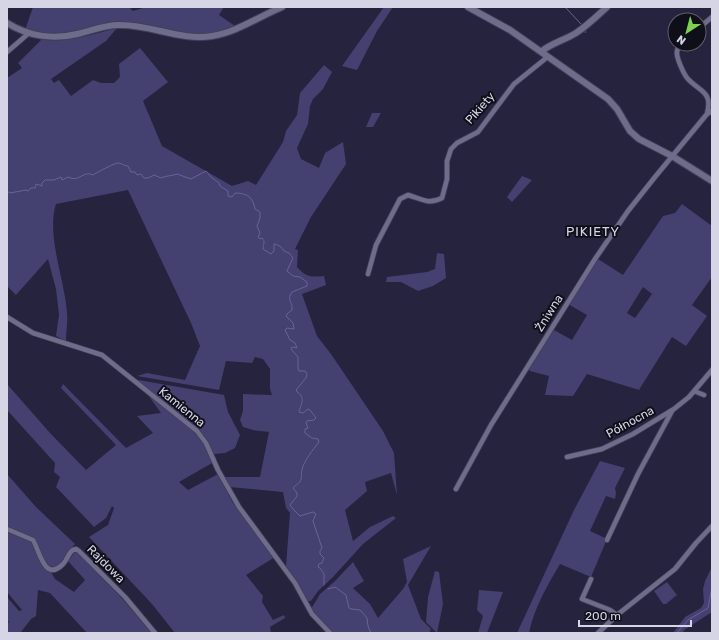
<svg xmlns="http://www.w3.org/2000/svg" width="719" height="640" font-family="Rubik,sans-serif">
<rect width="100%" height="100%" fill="#25233e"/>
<path fill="#444070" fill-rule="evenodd" d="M33,7H129L133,11L146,7H224L219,15L235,26C193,46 162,22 121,22C113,22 103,26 95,28C70,33 50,36 25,30Z
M384,7H393L377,31L357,70L342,66Z
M117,28L106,41L51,79L54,83L59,80L71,96L93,80L101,83H114L120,77L119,64L140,48L168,82L143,101L162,146L232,186L248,181L256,185L283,142L286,131L297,115L300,93L324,65L332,72L323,89L313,99L310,106L308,124L297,148L301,159L319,168L325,153L343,142L346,164L311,217L295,249L298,250L297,267C307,278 311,277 324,276L326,285L302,294L317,336L331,354L383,431L394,453L397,495L391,473L365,482L367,491L345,510L353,541L370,527L393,516L396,518L363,544L333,577L318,591L311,601H308L286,566L290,513L286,508L283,492L230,487L225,477H260L269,432L253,430L243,427L240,420L243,411V394L272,395L270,389V369L263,359L255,357L252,363L226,361L219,390L137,376L147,373L185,380L200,346L191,323L128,190L56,204C46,236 65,280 67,313C68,322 66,332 66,341L56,336L59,315L56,289L48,259L16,295L7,286V78L22,68L18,63L42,39C64,44 96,33 117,28Z
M372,113H381L373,127H366Z
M522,176L532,180L512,202L507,197Z
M682,204L712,226V277L692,305L707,316L686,346L672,337L639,390L587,374L573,396L545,395L549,376L530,371L528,368L554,330L572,340L587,315L568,304L598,259L623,275L663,216L675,213ZM643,287L652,294L635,318L627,313Z
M437,253L444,254L446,278L433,286L418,291L401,282H386L387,277L427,272L435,269Z
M133,379L224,395L228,412L240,435L235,448L225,453L214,454L208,441L200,431Z
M7,384L50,433L86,470L116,445L61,388L63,384L126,448L153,433L137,416L161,413L148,395L196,433L205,444L212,463L179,482L188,490L218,474L233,503L275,557L246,575L263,596L262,602L273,620L284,615L285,618L270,627L271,633H175L152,604L89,537L108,525L114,508L112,506L106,518L94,527L56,487L60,477L54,472L55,463L7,410Z
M600,461L625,468L615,488L616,493L615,499L606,496L590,531L607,539L591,577L560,564C547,586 534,608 529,633H517L574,510Z
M7,474L36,507L75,544C68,551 64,560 57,567C39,568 44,549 35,541C29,534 16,531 7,527Z
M7,532L32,542L40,562L51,572L55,579L74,592L85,580L68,561L75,552L80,554L118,594L152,633H87L50,593L38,590L36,616L31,619L21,632L22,633H7V623L9,622L7,619V597L19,611L22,610L7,592Z
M431,546L408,585L421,619L431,629L429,633H333L311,609L320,594L335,581L353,562L364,581L353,588L370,604L378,618L403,589L407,582L403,559Z
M712,567V612L684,630L683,633H673L685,617L701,608L704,603L703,589L705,581Z
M435,571L439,572L443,604L437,633L426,622L428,597Z
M667,582L677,595L666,604H663L654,591Z
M479,590L503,592L487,633H478L483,616L477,610Z"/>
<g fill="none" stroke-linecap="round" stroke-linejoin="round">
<path stroke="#67639b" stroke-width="1" d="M565,7L582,25
M585,32H586
M7,191L10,193L26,190L28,191L31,188H35L36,184L42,186V183L45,180H54L61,177L62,180L68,177C80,183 82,170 93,175C96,173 116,162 119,163C123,164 124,166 128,166L131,172H135L137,175L141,174L144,178H148L154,175L161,178C168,175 173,176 177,174L191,179L206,171L211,177L219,183L220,186L228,191V196L232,197L235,193C248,193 253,198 255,209L260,212V218L257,226L260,233L258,237L260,239L262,238C266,242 263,244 263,249L271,254L274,251V244C279,245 282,247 284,251L289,253L293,258L287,271L293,276L300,277L307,282V286L292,292C286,301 293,301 292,310L287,314L286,316L293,323L294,329L287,328L285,330L290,340L295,343L297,348L292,347L291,349L298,357V368L299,371H305L307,374L306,378L296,390L297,392C306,397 301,404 299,412L303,413L308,409L310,410L316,418L314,420L307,421L306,423L308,428L305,429V433L312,438L318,439L319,442C313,450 304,460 302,470C301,473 302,476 301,479C300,484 295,485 293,488L297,493V496L290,505L294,510L300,516L313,512L316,514L313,521L322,548L320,551V554L324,558L322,563L319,564L318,567L320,568L324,574V585
M328,589L335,587L346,595L349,608L351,609L360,610L367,618L368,626L371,633
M677,633L688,620L708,608L712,587"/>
<defs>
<path id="street" d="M699,28L712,17
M681,44C679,46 677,49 677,52C676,57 684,75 688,79C700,92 713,91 707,114
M7,52L29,33
M368,274L376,245L400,199L408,195C422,199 428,205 442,198L447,179V161L451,149L457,143L478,132L514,84L545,59L547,56
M7,317L33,333L102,355L197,431L206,443L218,470L239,507L295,583L312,614L330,633
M694,391L704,395
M567,457L602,449L633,434L674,409L689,397L712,370
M456,489L491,425L595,259L628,211L655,177L707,114L712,111
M7,529L33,540C39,549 44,582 62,565C67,561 68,553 73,550L76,549L79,551L125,597L155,633
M607,540L638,474L672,411
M591,579L582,599L610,610L617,615
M598,633L617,615L675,569L696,543L712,526"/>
<path id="secondary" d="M468,7L510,30L608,99L617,109L630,131L639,139L672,156L712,181
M7,23C28,36 53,40 77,34C91,31 106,24 121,25C152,25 181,41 212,36C237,32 258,17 282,7
M541,52C549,44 565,40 576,33C587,26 597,16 607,7"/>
</defs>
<use href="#street" stroke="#424056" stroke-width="6"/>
<use href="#secondary" stroke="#424056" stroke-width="8"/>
<use href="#street" stroke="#6d6c8b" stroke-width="4.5"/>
<use href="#secondary" stroke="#6d6c8b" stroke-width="6"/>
</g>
<g text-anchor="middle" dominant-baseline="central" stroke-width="4" stroke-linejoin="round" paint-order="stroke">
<g font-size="12" fill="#d5d5e6" stroke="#0f0f1a">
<text transform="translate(480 108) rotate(-49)">Pikiety</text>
<text transform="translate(549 313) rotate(-58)">Żniwna</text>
<text transform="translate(182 407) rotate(39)">Kamienna</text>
<text transform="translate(630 422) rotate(-29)">Północna</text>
<text transform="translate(106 564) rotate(45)">Rajdowa</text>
</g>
<g font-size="13" letter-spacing="1" fill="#d5d5e6" stroke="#0f0f1a">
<text x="593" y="231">PIKIETY</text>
</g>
</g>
<rect width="719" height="640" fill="none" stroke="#d5d5e6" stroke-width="16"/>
<g transform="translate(687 32) rotate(216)"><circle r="19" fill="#0f0f1a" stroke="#5e5e6c"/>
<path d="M0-3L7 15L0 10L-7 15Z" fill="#7fd052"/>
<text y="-6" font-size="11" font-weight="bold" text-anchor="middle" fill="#d5d5e6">N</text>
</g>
<path d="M579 620v6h112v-6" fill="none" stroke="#d5d5e6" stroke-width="2"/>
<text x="585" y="620" font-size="12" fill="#d5d5e6" stroke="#0f0f1a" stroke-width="3" paint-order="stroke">200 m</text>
</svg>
